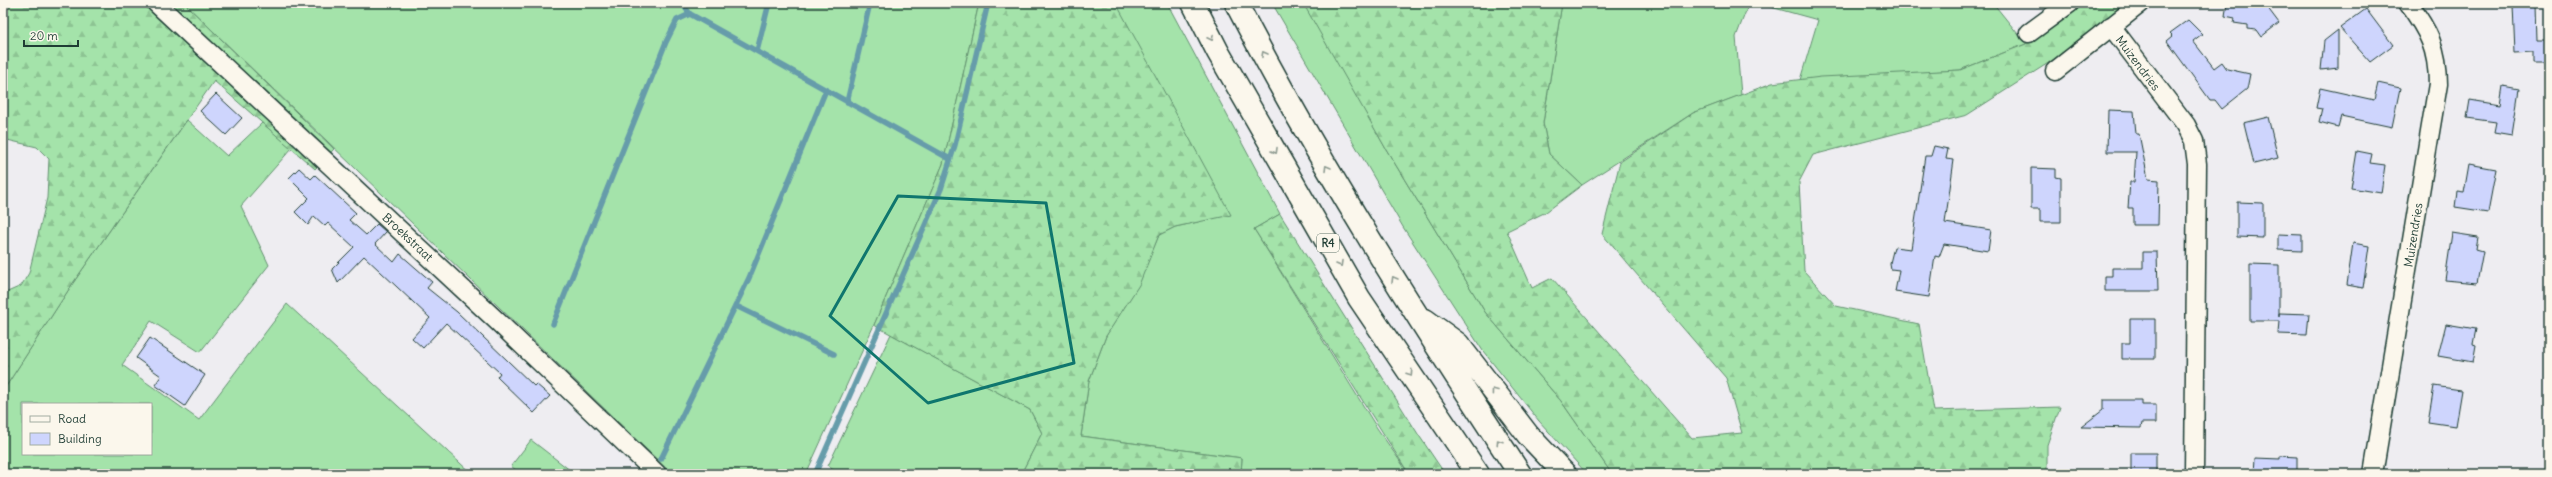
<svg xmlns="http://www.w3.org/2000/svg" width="2552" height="477" font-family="Delius,sans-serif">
<defs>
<pattern id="forest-firs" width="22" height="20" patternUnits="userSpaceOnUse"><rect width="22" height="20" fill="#a4e3aa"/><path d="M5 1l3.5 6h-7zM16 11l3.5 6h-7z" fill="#8dc493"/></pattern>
</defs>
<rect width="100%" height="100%" fill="#eeedf1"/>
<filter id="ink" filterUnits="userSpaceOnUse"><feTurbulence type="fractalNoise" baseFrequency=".025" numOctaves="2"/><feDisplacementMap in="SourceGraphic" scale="8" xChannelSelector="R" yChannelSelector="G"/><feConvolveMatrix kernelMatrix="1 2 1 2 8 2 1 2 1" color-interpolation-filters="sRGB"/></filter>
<g filter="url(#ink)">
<path fill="#a4e3aa" stroke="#62906f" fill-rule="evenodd" d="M184,3H979L943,164L874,325L806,474H672Z
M1116,3H1167L1280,214L1254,229L1377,428L1409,474H1241L1242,458L1081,436L1089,381L1106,336L1138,285L1159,235L1175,227L1198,222Z
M1272,3H1306L1386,149L1485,312L1561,401L1612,474H1587L1539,421L1483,351L1403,227Z
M1562,3H1749L1736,37L1741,95L1693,113L1582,185L1549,154L1543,123Z
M1756,3H1993L2026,44L1960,70L1800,80L1818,20Z
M187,120L227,156L262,123L292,148L241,206L269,265L200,352L151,321L122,365L199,420L287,304L472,474H3V391L73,283ZM23,404H151V454H23Z
M891,334L1030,410L1042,433L1021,474H839L828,466Z
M531,440L575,474H515L517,471L511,466Z"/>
<path fill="url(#forest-firs)" stroke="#62906f" d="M3,3H184L334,149L315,169L214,81L73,283L3,391V294L21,286L29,273L47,198L49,159L37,147L3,139Z
M979,3H1116L1231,215L1175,227L1159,235L1139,285L1106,336L1089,381L1081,436L1242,458L1241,474H1021L1042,433L1030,410L874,325L943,164Z
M1303,3H1562L1543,123L1549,154L1582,185L1546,212L1507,231L1532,288L1552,278L1692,438L1742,433L1726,378L1602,234L1620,162L1693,113L1772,83L1821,77L1960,70L2026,44L2059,15L2076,3H2128L2053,60L1967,115L1813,155L1799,182L1804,271L1836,306L1919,324L1934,411L2060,407L2047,445V474H1612L1561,401L1485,312L1386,149Z
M1280,214L1418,434L1445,474H1409L1254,229Z"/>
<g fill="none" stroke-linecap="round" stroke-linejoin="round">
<path stroke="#669caa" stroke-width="5.5" d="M684,3V6L690,14L950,159
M757,51L769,3
M847,102L870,3
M736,306L834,354
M553,324L666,42L677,20L690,14
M661,459L749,278L826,90
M815,474L941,189L955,145L988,3"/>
</g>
<path fill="#ced5fd" stroke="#1f3d34" d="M2227,3H2264L2279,23L2261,37L2256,30L2247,29V25L2234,23L2235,18L2225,16Z
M2535,5L2536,41H2549V63H2533V52L2515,53L2513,6Z
M2366,9L2393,45L2370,62L2340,28Z
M2188,20L2202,34L2193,41L2214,68L2222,62L2227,69L2250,74L2247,89L2222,109L2215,100H2210L2167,41L2173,36L2170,33Z
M2338,30V68L2321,70L2324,41Z
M2378,83L2400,88L2392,127L2341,116L2338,127L2319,122L2322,109L2316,108L2320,88L2374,100Z
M2503,86L2519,89L2512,135L2494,132L2496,122L2467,118L2470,100L2500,105Z
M216,94L242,118L226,135L200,111Z
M2108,110L2134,111L2136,134H2139L2148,179L2159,180L2158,225H2133V208H2128L2130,182H2134L2136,152H2107Z
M2268,117L2278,158L2254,164L2244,123Z
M1934,146L1948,149L1946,159L1954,160L1945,223L1991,230L1988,251L1944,244L1939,257L1935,256L1929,297L1895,292L1899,270L1891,269L1890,263L1894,247L1911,249L1925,156H1931Z
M2357,151L2372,154L2370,163L2385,165L2381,193L2351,188Z
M2469,164L2496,169L2488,212L2455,207L2457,192L2464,193Z
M299,168L311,179L315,175L356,213L349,220L366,235L377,224L386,232L375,244L394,262L400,254L432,282L427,288L457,312L534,386L536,384L550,396L534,413L497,377L500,373L446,323L423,348L412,338L430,318L364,256L338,283L332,269L354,247L328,223L325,226L314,216L308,225L295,212L309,198L289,178Z
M2031,168L2056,169V177L2061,178V222H2040V209H2031Z
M2237,202L2263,203V238L2237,237Z
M2452,233L2478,237L2476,249L2483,251L2477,283L2445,280Z
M2278,234L2302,235V251L2278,250Z
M2353,243L2369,246L2363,288L2347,285Z
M2143,252H2157L2158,291H2105V276H2112V268H2143Z
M2250,264L2279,265V317V313L2309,314L2307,335L2278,334L2279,321H2250Z
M2130,319H2155V359H2122V343H2130Z
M2446,324L2476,329L2473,344L2476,345L2473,362L2438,356Z
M150,338L205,375L185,406L155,385L161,376L136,358Z
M2434,386L2461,390L2455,426L2428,422Z
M2103,400H2142V405H2156V423H2142L2141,428L2081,427L2103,410Z
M2131,453H2156V474H2131Z
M2280,456L2297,457V474H2254L2255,458L2280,459Z"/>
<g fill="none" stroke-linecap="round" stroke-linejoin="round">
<defs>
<path id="minor" d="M156,3L496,320L657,474
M2111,26L2186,125L2194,141L2197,164L2194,474
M2029,33L2070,3
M2055,71L2141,3
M2373,474L2438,84C2438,49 2428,30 2408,3"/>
<path id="highway" d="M1193,3L1218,52L1359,298L1478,474
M1236,3C1320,166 1419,321 1520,474
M1425,320L1458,344L1528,435L1565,474"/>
</defs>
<use href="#minor" stroke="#1f3d34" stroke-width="21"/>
<use href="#highway" stroke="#1f3d34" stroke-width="25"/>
<use href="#minor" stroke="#fbf7ec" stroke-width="18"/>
<use href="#highway" stroke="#fbf7ec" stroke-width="22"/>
</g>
<defs><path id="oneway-chevron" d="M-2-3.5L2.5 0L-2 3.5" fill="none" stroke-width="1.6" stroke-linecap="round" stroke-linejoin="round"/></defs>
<g stroke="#8d9a90">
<use href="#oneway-chevron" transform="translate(1211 38) rotate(63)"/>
<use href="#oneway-chevron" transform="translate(1264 54) rotate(-119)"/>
<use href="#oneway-chevron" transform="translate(1275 151) rotate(60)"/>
<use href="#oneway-chevron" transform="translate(1327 168) rotate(-121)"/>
<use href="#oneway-chevron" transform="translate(1340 264) rotate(60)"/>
<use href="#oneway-chevron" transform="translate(1394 279) rotate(-121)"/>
<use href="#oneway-chevron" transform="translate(1410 373) rotate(56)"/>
<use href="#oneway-chevron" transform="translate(1494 391) rotate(-127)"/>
<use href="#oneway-chevron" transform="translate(1499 442) rotate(-124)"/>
</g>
</g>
<path fill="none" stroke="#0f766e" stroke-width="3" stroke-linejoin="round" d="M898,196L1046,203L1074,363L928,403L830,316Z"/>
<g text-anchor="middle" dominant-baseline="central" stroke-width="3" stroke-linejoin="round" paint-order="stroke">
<rect fill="#fbf7ec" stroke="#61756b" stroke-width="1" x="1317" y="234" width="22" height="18" rx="3"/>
<g font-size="11" font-weight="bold" fill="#1f3d34">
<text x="1328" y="243">R4</text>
</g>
<g font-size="12" fill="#1f3d34" stroke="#fbf7ec">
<text transform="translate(2138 63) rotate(53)">Muizendries</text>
<text transform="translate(2413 235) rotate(-81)">Muizendries</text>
<text transform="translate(408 237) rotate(43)">Broekstraat</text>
</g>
</g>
<rect width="2552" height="477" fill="none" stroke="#fbf7ec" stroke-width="16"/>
<rect x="8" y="8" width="2536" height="461" fill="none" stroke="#1f3d34" stroke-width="1.5" filter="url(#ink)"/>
<rect x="22" y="403" width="130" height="52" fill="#fbf7ec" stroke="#a3ada2"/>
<rect x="30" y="416" width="20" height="6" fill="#fbf7ec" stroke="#a3ada2"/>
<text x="58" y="423" font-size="12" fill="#1f3d34">Road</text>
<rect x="30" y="433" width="20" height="12" fill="#ced5fd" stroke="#a3ada2"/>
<text x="58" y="443" font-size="12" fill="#1f3d34">Building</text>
<path d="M24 40v6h54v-6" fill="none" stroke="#1f3d34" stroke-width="2"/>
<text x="30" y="40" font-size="12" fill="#1f3d34" stroke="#fbf7ec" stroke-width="3" paint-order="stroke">20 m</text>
</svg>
